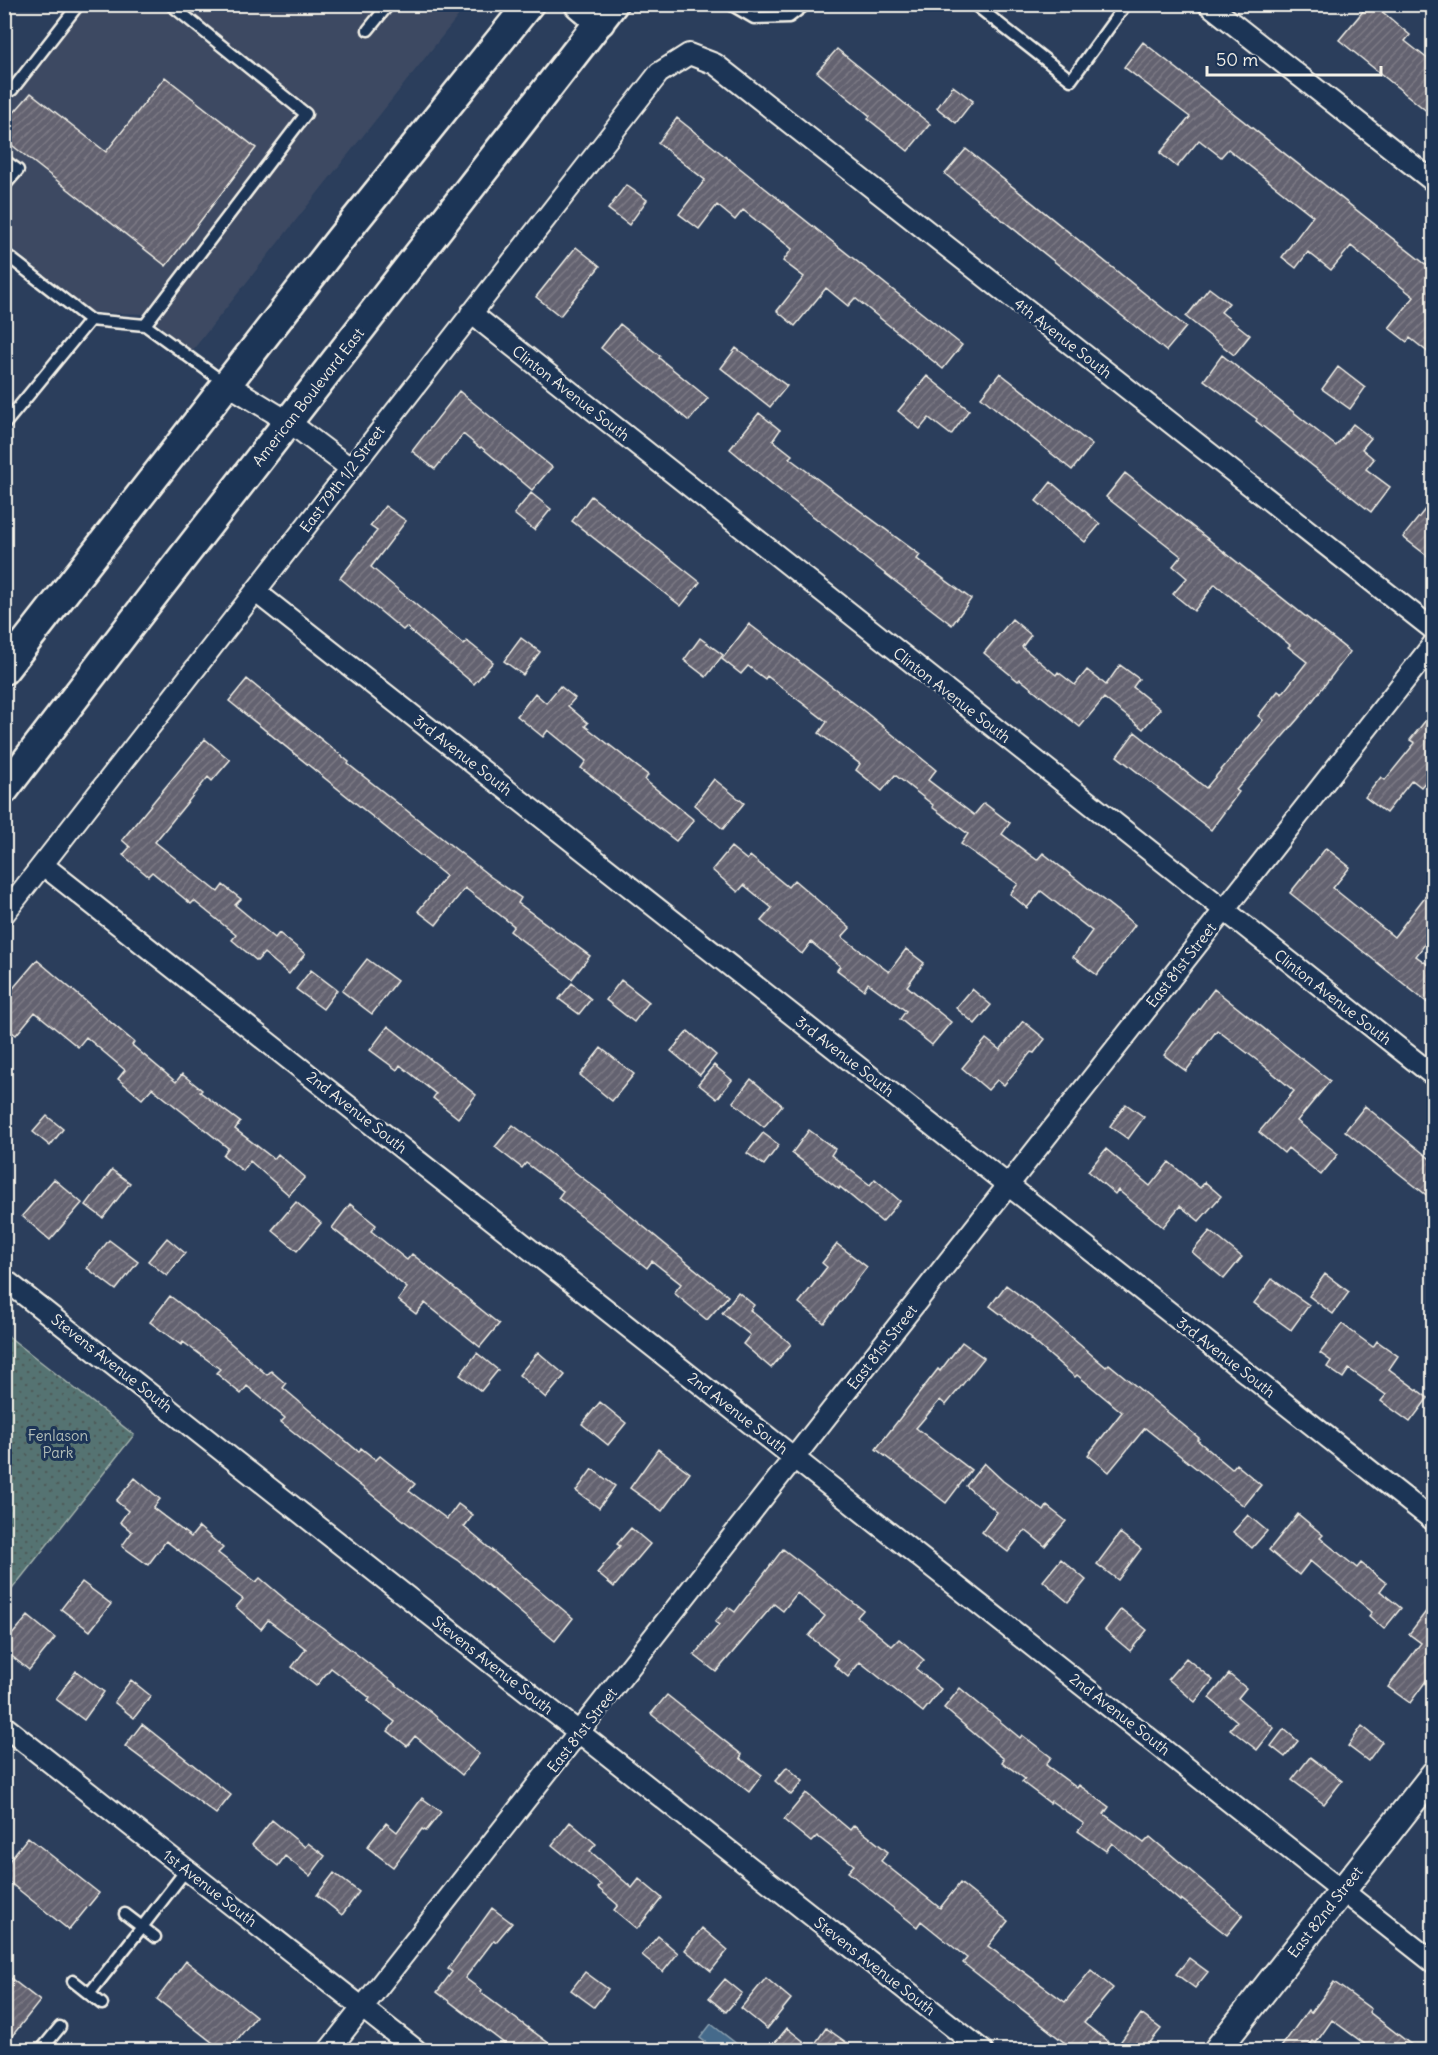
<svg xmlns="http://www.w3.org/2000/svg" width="1438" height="2055" font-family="Delius,sans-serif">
<defs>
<pattern id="green-dots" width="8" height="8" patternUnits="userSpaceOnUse" patternTransform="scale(1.5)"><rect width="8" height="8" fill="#557372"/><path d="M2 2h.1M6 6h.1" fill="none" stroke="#4e5b5a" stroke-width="1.8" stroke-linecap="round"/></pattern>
<pattern id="building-hatch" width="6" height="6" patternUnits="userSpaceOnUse" patternTransform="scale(1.5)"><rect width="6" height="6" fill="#64626f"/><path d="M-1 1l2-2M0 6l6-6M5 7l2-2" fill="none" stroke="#7b7984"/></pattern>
</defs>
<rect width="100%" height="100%" fill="#2b3e5c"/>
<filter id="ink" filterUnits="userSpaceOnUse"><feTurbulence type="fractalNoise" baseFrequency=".0167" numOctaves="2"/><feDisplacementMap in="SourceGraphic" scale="12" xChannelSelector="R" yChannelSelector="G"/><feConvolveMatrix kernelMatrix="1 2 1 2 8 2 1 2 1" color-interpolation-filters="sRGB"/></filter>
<g filter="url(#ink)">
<path fill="#3c4962" d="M87,5H467L192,351L145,314L91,312L5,243L4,198L27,169L5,151V109Z"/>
<path fill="url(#green-dots)" stroke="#a4b2ad" stroke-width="1.5" d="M4,1333L134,1435L5,1598H4Z"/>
<path fill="#446a8b" stroke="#8aa0b0" stroke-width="1.5" d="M711,2024L738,2045L734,2050H716L700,2038Z"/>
<path fill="url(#building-hatch)" stroke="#f4f1e8" stroke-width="1.5" d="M1369,4H1373L1410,35L1405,41L1434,64V117L1339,40Z
M1143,42L1434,271V357L1410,338L1407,342L1389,328L1414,297L1351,246L1331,270L1308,252L1296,268L1282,257L1313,216L1228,149L1221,157L1199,140L1177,167L1160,153L1190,117L1124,67Z
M837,49L930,124L908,151L868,119L870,116L817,72Z
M165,77L256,148L166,266L4,139V124L31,93L106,152Z
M953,86L973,101L956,123L937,108Z
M677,118L962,345L943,369L855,298L848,306L826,288L795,326L777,311L804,277L783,261L792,249L743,210L735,220L717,205L699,229L679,214L705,180L658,143Z
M966,149L1186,327L1166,351L945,174Z
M626,185L647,200L629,225L608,209Z
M576,247L600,266L560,316L536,297Z
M1209,288L1229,303L1221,312L1250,335L1234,355L1186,317Z
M620,324L660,356L659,358L708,398L689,421L601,348Z
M736,348L787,386L770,407L721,368Z
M1222,355L1336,446L1353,424L1371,438L1362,449L1374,459L1366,469L1390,487L1371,512L1256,421L1257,419L1204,380Z
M1338,367L1365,388L1350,409L1322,389Z
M1000,373L1092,445L1072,470L981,397Z
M927,376L969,410L951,435L929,418L920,429L898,411Z
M459,391L552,467L532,490L481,447L480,448L463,434L435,469L412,451Z
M759,413L780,430L773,440L792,455L789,458L920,555L917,559L971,599L952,625L857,552L858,551L783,493L730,449Z
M1125,473L1350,652L1304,712L1236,790L1239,792L1211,830L1117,756L1135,732L1206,788L1263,720L1258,716L1278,691L1282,694L1307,662L1288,647L1290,645L1215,584L1194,611L1173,594L1187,578L1173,566L1181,556L1106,497Z
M1051,482L1100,524L1085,542L1036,501Z
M531,493L551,509L534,530L514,514Z
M591,496L700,582L681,606L572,521Z
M1434,498V561L1403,537Z
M385,506L406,521L371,567L464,645L467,641L493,662L474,684L406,627L403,630L340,578L377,531L370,526Z
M1012,619L1031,635L1022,647L1056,675L1058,672L1075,685L1087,670L1106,685L1120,665L1139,679L1133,687L1160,709L1143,729L1104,698L1080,727L1020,679L1018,681L984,653Z
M749,624L859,707L936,770L928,780L974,815L984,803L1010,823L1002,834L1037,860L1043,853L1135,925L1097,975L1073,957L1092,931L1041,891L1027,908L1010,894L1018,884L961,844L968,834L932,807L933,805L895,775L882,791L856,770L860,764L819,733L827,722L767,676L765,679L748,666L741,674L722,659Z
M521,638L540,652L523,675L504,661Z
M700,638L723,655L706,677L684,660Z
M247,679L349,762L348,764L491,877L521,898L518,903L590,956L572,979L510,931L514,926L465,888L436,925L418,911L446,876L229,701Z
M560,686L575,698L568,706L588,723L585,726L648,775L645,780L694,820L676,841L581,768L586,761L548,730L543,737L517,716L535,693L546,703Z
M1434,710V772L1421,787L1412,780L1386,813L1365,797L1381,777L1385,780L1415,743L1410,740Z
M205,739L230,760L212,781L208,777L155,842L218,892L223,885L241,899L235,905L275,938L279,933L305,954L289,974L264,953L257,961L232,940L236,935L194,901L191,904L152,872L148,876L123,855L130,847L122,840Z
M714,779L744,803L723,829L694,805Z
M731,847L747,860L750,856L788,887L794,880L850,928L842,937L889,972L906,949L924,963L907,986L951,1022L932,1045L900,1019L906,1011L868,983L864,990L837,970L840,966L811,942L802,954L761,921L772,908L744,885L738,892L712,870Z
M1326,848L1350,867L1333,888L1394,937L1434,885V932L1416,956L1434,969V1008L1290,893Z
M367,959L397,981L372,1014L342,991Z
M37,960L134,1042L132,1045L176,1082L182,1074L202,1090L200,1092L240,1122L235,1129L274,1159L278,1154L305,1177L289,1195L250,1161L243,1171L223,1155L228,1148L152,1088L142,1099L118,1079L125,1070L86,1037L78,1047L35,1012L16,1035L4,1026V999Z
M311,970L337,990L323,1009L296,989Z
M621,980L649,1002L634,1022L606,1000Z
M572,983L591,999L579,1014L559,999Z
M972,989L991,1005L975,1024L956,1008Z
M1214,989L1330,1081L1297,1121L1338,1154L1321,1175L1288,1148L1284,1153L1259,1132L1294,1091L1262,1064L1217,1030L1186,1071L1164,1055Z
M1023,1021L1045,1039L1034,1053L1031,1052L1004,1085L997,1080L988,1090L962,1068L986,1039L1000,1050Z
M388,1026L476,1095L458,1118L433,1098L436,1094L400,1065L397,1070L370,1050Z
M688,1031L716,1055L700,1075L671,1051Z
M601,1048L634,1074L612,1101L580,1075Z
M714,1065L732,1080L717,1099L698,1084Z
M751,1079L782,1105L764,1127L733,1102Z
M1126,1104L1144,1117L1128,1139L1110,1126Z
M1365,1106L1434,1162V1201L1345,1131Z
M47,1116L63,1129L50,1146L33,1132Z
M513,1125L605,1195L728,1296L707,1320L674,1293L681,1284L652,1261L647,1268L558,1198L563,1191L526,1163L522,1168L495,1147Z
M809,1130L835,1149L831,1155L870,1185L875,1179L900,1201L882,1222L840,1187L839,1189L792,1153Z
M763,1133L779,1145L764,1165L747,1153Z
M1106,1149L1150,1186L1169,1162L1200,1188L1205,1182L1221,1196L1199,1221L1180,1206L1163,1227L1118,1190L1115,1194L1088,1171Z
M112,1170L130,1183L103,1218L86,1205Z
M54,1179L82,1203L50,1240L22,1216Z
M296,1202L321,1223L297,1251L272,1230Z
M350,1204L376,1225L371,1231L407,1260L412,1254L499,1324L480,1347L425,1303L416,1314L398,1300L407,1288L332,1228Z
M1210,1231L1242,1257L1224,1279L1192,1252Z
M167,1238L185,1253L167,1276L148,1261Z
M109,1240L138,1262L116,1290L87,1268Z
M837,1244L867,1267L824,1323L799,1303L827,1267L822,1263Z
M1325,1274L1349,1292L1333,1314L1309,1296Z
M1272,1279L1309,1305L1291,1330L1254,1303Z
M1006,1285L1039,1310L1106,1367L1109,1364L1199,1438L1197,1440L1232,1469L1236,1464L1261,1485L1244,1506L1145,1428L1109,1472L1088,1455L1122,1412L1077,1375L1075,1377L1031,1339L1032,1338L990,1306Z
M738,1292L754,1305L750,1310L791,1344L771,1368L743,1344L750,1335L722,1313Z
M170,1296L226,1339L267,1375L271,1371L286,1384L283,1388L359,1452L361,1448L376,1460L380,1456L415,1484L409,1491L447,1519L458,1504L473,1515L464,1527L573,1618L555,1641L457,1560L437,1547L281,1422L285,1418L247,1386L241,1394L216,1373L220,1369L183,1342L181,1345L150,1322Z
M1342,1324L1373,1347L1377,1341L1398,1356L1389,1369L1428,1398L1410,1422L1381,1401L1386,1395L1349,1369L1343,1378L1327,1367L1331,1361L1320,1353Z
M962,1342L984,1358L946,1405L940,1400L916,1428L971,1470L946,1503L876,1449L938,1369L940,1371Z
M538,1352L565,1375L546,1398L519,1375Z
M477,1353L498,1370L481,1391L460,1375Z
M600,1402L626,1423L608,1445L582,1424Z
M658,1449L690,1473L662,1511L630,1488Z
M984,1463L1003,1481L1044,1511L1047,1506L1066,1521L1045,1546L1025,1530L1008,1552L982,1532L997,1512L966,1486Z
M592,1469L615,1486L599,1508L576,1491Z
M135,1478L160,1499L153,1508L191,1537L199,1527L223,1548L218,1553L256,1582L260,1578L286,1600L284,1601L323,1628L432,1713L479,1754L462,1775L415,1736L407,1746L388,1731L395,1722L368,1701L370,1698L331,1668L316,1686L292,1667L306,1649L268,1620L261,1629L236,1607L243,1599L166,1541L148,1565L122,1546L132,1532L120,1522L128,1511L116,1501Z
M1298,1514L1323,1535L1320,1538L1357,1568L1361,1563L1386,1583L1380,1591L1401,1608L1384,1629L1369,1616L1372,1612L1310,1561L1299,1575L1269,1550Z
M1248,1515L1267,1531L1252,1548L1233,1532Z
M631,1528L650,1544L614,1587L597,1573L620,1546L617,1544Z
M1120,1533L1141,1549L1118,1580L1097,1564Z
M783,1549L863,1610L857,1617L892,1646L899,1639L924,1660L916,1669L941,1689L923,1712L860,1662L848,1677L834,1665L838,1659L809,1636L825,1616L797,1593L783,1611L774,1604L716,1672L694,1655L719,1625L715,1622L728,1607L735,1612Z
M1061,1559L1086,1580L1068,1602L1043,1581Z
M82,1582L111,1604L90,1631L61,1609Z
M1434,1601V1670L1410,1703L1388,1687L1421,1643L1409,1634Z
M1121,1609L1147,1630L1130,1651L1105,1630Z
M28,1616L55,1638L29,1670L4,1650V1644Z
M1186,1658L1213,1680L1195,1702L1168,1679Z
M76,1671L104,1692L84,1720L56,1699Z
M1229,1674L1246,1688L1238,1698L1274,1728L1257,1750L1230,1729L1237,1721L1209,1698Z
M131,1680L151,1696L134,1718L114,1702Z
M960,1688L1020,1738L1022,1735L1051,1757L1046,1765L1077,1788L1079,1785L1109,1807L1104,1814L1144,1843L1150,1837L1243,1915L1227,1935L1181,1899L1180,1901L1112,1843L1106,1851L1078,1831L1084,1824L1051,1801L1050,1803L1022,1782L1025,1779L1002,1762L1004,1759L944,1708Z
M667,1695L742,1755L740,1758L762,1775L749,1792L651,1714Z
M142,1724L231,1795L216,1814L125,1746Z
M1362,1726L1382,1742L1368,1761L1348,1746Z
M1284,1729L1298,1741L1285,1757L1271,1746Z
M1310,1757L1342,1781L1324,1804L1292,1780Z
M787,1767L803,1781L791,1795L775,1781Z
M806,1793L850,1830L854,1825L888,1852L881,1861L940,1908L960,1883L1008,1921L988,1946L1065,2002L1091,1970L1113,1988L1084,2023L1116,2048L1141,2014L1161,2029L1144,2050H1074L963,1963L967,1958L921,1921L917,1927L848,1872L854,1865L817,1836L811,1842L784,1820Z
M422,1798L441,1812L426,1831L422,1829L393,1867L367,1847L386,1823L397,1832Z
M272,1820L305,1847L308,1843L325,1856L310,1876L285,1856L278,1866L252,1845Z
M570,1822L596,1844L590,1851L632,1888L639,1879L662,1898L637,1929L614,1910L618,1905L598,1888L601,1885L552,1845Z
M28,1837L99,1893L69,1930L4,1878V1867Z
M334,1873L359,1892L342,1915L317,1895Z
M492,1908L512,1923L496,1942L494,1940L465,1978L481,1990L480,1992L558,2050H513L437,1992L452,1972L448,1969Z
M702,1928L728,1950L711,1971L685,1950Z
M658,1936L678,1953L663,1972L642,1955Z
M1189,1958L1208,1972L1195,1988L1176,1974Z
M186,1961L256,2016L229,2050H222L157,1999Z
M585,1972L608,1989L594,2007L571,1990Z
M4,1973L40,2001L4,2046Z
M766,1978L791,1999L767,2029L741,2008Z
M725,1979L742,1993L726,2012L709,1998Z
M1334,1982L1371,2009L1369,2012L1418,2050H1373L1332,2020L1316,2043L1313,2041L1306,2050H1279L1308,2010L1311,2013Z
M787,2028L812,2048L826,2028L857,2050H769Z"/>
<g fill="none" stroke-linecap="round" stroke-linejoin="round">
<defs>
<path id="service" d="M170,4L306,114L145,325L226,384
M730,4L754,18L789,17L806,4
M974,4L1071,80L1126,4
M368,30L389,4
M4,84L12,90L79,4
M4,160L18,170L4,186
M4,253L90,320L4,425
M90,320L145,325
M125,1914L142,1927L186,1870
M73,1981L102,2004
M89,1994L142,1927L155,1937
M41,2050L60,2027"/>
<path id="minor" d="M1208,4L1434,182
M471,313L1434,1076
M227,384L289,422L350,468
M256,592L1434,1521
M43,865L1434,1963
M4,914L659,73L689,54L715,64L1434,630
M4,1279L982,2050
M4,1726L416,2050
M329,2050L1434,643"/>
<path id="tertiary" d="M1217,2050L1434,1774"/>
<path id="secondary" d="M579,4L600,22
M4,670L340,239L529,4
M4,790L155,593L613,4"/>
</defs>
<use href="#service" stroke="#f4f1e8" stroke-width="15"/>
<use href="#minor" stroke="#f4f1e8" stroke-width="24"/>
<use href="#tertiary" stroke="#f4f1e8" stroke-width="30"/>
<use href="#secondary" stroke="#f4f1e8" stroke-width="33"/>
<path stroke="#f4f1e8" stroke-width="4" stroke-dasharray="1.5 4.5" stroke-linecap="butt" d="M4,1451L7,1448L6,1426"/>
<use href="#service" stroke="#1d3557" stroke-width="10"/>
<use href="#minor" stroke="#1d3557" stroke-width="20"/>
<use href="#tertiary" stroke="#1d3557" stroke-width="26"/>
<use href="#secondary" stroke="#1d3557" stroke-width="28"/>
</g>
</g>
<g text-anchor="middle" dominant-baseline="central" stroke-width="6" stroke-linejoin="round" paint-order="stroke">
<g font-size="15" fill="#f4f1e8" stroke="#1d3557">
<text transform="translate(1063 338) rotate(38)">4th Avenue South</text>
<text transform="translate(571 393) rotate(38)">Clinton Avenue South</text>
<text transform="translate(308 397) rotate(-52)">American Boulevard East</text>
<text transform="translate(342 479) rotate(-53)">East 79th 1/2 Street</text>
<text transform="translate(952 695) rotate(38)">Clinton Avenue South</text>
<text transform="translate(463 755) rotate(38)">3rd Avenue South</text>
<text transform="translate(1181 965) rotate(-52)">East 81st Street</text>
<text transform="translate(1333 997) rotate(38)">Clinton Avenue South</text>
<text transform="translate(845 1056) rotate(38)">3rd Avenue South</text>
<text transform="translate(357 1112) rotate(38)">2nd Avenue South</text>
<text transform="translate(882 1347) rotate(-52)">East 81st Street</text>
<text transform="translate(1226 1357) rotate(38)">3rd Avenue South</text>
<text transform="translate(112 1363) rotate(38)">Stevens Avenue South</text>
<text transform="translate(738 1413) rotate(38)">2nd Avenue South</text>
<text transform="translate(493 1665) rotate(38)">Stevens Avenue South</text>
<text transform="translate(1120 1714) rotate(38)">2nd Avenue South</text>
<text transform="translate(582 1730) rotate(-52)">East 81st Street</text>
<text transform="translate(210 1888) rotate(38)">1st Avenue South</text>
<text transform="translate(1325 1912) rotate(-52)">East 82nd Street</text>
<text transform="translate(875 1966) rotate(38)">Stevens Avenue South</text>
</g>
<g font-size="15" fill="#b4bfb9" stroke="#1d3557">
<text x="58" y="1435">Fenlason<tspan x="58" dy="17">Park</tspan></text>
</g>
</g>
<rect width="1438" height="2055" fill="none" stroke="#1d3557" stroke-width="24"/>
<rect x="12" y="12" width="1414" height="2031" fill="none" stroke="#f4f1e8" stroke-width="2" filter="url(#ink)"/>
<path d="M1207 66v9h174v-9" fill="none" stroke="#f4f1e8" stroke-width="3"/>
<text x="1216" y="66" font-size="18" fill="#f4f1e8" stroke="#1d3557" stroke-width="4.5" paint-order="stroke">50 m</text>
</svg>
